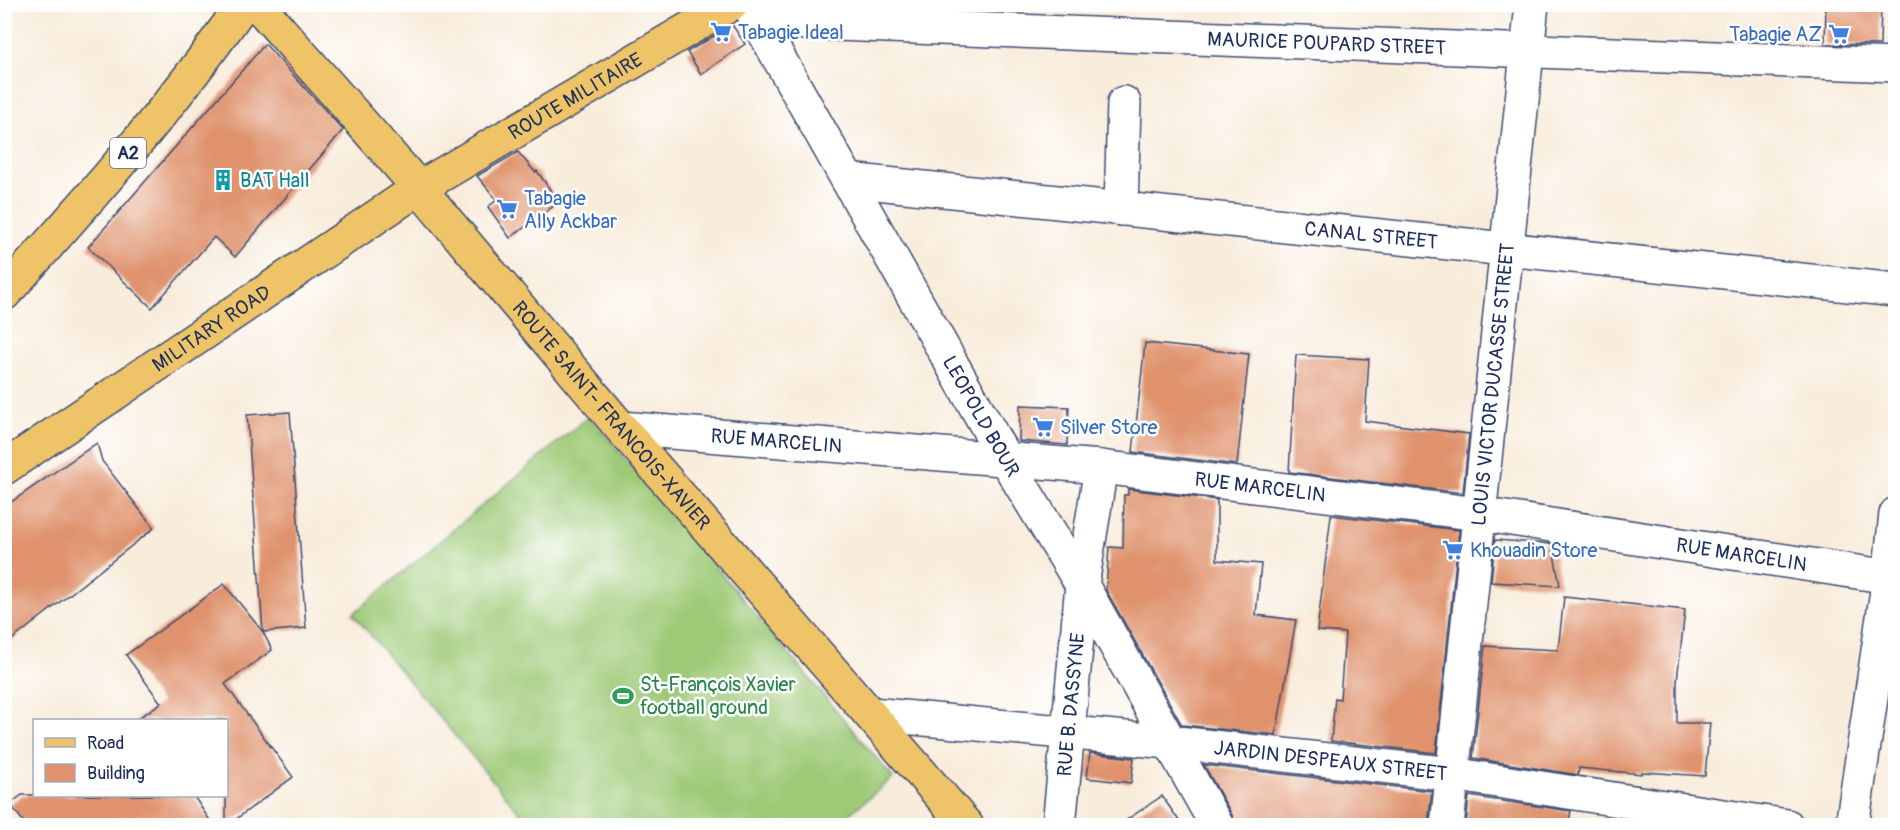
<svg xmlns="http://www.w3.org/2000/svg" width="1900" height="830" font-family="Pangolin,sans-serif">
<rect width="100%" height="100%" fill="#fff"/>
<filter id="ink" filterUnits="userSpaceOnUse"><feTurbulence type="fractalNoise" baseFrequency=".0167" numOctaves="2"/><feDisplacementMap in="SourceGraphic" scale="12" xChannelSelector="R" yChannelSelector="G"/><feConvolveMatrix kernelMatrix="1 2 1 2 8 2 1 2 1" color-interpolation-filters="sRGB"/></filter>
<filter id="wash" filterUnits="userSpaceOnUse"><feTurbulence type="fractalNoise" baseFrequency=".008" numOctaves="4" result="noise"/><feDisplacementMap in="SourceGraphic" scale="24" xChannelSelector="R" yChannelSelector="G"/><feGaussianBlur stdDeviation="1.35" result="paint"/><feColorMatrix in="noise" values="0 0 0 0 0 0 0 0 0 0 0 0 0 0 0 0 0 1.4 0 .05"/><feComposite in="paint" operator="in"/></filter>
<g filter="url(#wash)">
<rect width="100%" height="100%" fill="#f8ecdb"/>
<path fill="#9eca77" stroke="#5c7c6a" stroke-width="1.5" d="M589,416L893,778L836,825H530L353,614Z"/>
<g id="blocks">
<path fill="#df926c" d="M1826,4H1881L1880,45L1825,44Z
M731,26H733L745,44L701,74L687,52Z
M265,44L343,130L235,257L214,237L152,308L88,247Z
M518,152L535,172L537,171L559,202L510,238L488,207L497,200L477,176Z
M1145,343L1249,354L1237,465L1133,452Z
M1296,355L1369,359L1365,421L1469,434L1463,493L1289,472Z
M1020,405L1069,407L1067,445L1019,441Z
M290,412L306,628L263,632L247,415Z
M97,443L102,461L154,528L4,646V507Z
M1128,489L1217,500V560L1261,564L1256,615L1296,620L1276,735L1182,725L1106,590L1109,547L1123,548L1124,495H1128Z
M1331,515L1459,530L1436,753L1331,741L1335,698L1340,699L1345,633L1317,631Z
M1495,540L1552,544L1560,586L1491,582Z
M224,584L263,632L272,650L225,684L293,777L228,825H226V720H135L161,703L126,655Z
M1564,597L1685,610L1677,681V723H1710L1705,776L1642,772V774L1579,768L1578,775L1473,758L1485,646L1558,650Z
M1090,753L1134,758L1131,783L1087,778Z
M1204,765L1432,791L1428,825H1236L1233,817Z
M22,795H193L213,825H26L10,804Z
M1162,796L1182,825H1119Z
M1469,796L1571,811L1568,825H1466Z"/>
</g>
</g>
<g filter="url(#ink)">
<use href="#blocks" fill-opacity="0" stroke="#3c4b71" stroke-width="1.5"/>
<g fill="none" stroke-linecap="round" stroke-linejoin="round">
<defs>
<g id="minor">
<path id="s1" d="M750,7L1006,460L1082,585L1217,826"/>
<path id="s2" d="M757,21L1896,65"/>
<path id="s3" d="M848,180L1896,290"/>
<path d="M1121,209L1124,103"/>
<path id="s4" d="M621,428L1101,467L1479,514L1896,578"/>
<path id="s5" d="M871,714L1169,742L1452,774L1787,826"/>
<path id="s6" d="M1059,826L1082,585L1101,467"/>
<path id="s7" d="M1447,826L1532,4"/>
<path d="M1852,826L1889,577L1896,514"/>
</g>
<g id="major">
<path id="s8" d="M257,4L419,188L621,428L967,826"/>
<path d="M4,294C88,201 172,107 243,4"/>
<path id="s9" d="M4,468L419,188L731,4"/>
</g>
</defs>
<use href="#minor" stroke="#3c4b71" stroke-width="36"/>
<use href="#major" stroke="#3c4b71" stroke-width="36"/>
<use href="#minor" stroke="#fff" stroke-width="33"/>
<use href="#major" stroke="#efc469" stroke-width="33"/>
</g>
</g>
<defs>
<symbol id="supermarket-bare" viewBox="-9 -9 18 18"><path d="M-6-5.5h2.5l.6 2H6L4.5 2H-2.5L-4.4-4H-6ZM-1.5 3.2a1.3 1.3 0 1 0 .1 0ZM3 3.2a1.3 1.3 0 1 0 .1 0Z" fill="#3f7fe0" stroke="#fff" stroke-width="2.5" paint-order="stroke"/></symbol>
<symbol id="building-bare" viewBox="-9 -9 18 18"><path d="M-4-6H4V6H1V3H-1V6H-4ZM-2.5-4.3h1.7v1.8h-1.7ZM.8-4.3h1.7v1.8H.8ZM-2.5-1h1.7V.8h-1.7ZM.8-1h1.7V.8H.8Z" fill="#0f9aa8" stroke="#fff" stroke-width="2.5" paint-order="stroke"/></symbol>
<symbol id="stadium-bare" viewBox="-9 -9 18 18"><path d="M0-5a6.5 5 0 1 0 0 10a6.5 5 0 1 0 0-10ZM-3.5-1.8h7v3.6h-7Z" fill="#2e9e5b" stroke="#fff" stroke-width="2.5" paint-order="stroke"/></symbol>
</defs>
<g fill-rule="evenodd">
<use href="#supermarket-bare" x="706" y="17" width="30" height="30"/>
<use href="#supermarket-bare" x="1824" y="19" width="30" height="30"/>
<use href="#building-bare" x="208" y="165" width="30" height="30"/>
<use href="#supermarket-bare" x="492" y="194" width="30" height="30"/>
<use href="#supermarket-bare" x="1028" y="412" width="30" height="30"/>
<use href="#supermarket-bare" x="1438" y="535" width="30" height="30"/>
<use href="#stadium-bare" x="608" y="681" width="30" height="30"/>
</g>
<g text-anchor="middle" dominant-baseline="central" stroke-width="5" stroke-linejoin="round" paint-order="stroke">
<rect fill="#fff" stroke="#5f6d8e" stroke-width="1.5" x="110" y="138" width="36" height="30" rx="4.5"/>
<g font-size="18" font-weight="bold" fill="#1b2f5e">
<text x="128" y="153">A2</text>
</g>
<g font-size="20" fill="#366cbe" stroke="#fff" text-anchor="start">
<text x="738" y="32">Tabagie Ideal</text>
<text x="1822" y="34" text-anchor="end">Tabagie AZ</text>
<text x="524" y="198">Tabagie<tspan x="524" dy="23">Ally Ackbar</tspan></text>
<text x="1060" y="427">Silver Store</text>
<text x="1470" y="550">Khouadin Store</text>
</g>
<g font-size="20" fill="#1b2f5e" stroke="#fff">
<text stroke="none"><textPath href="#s2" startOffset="570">MAURICE POUPARD STREET</textPath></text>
<text stroke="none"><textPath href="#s9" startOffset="682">ROUTE MILITAIRE</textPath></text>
<text stroke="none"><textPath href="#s3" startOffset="526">CANAL STREET</textPath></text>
<text stroke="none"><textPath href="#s9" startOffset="250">MILITARY ROAD</textPath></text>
<text stroke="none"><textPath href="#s7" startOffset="444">LOUIS VICTOR DUCASSE STREET</textPath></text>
<text stroke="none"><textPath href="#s8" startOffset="543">ROUTE SAINT- FRANCOIS-XAVIER</textPath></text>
<text stroke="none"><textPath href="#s1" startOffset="470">LEOPOLD BOUR</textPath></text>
<text stroke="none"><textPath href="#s4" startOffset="156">RUE MARCELIN</textPath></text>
<text stroke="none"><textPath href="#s4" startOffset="642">RUE MARCELIN</textPath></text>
<text stroke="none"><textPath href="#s4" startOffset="1128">RUE MARCELIN</textPath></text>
<text stroke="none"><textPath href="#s6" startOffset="122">RUE B. DASSYNE</textPath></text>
<text stroke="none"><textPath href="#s5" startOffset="462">JARDIN DESPEAUX STREET</textPath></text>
</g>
<g font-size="20" fill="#0d838f" stroke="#fff" text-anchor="start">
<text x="240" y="180">BAT Hall</text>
</g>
<g font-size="20" fill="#27864d" stroke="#fff" text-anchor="start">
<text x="640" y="684">St-François Xavier<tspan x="640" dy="23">football ground</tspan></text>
</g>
</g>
<rect width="1900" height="830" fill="none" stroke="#fff" stroke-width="24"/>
<rect x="33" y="719" width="195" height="78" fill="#ffffff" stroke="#a4acbf" stroke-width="1.5"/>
<rect x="45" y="738" width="30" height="9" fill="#efc469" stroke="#a4acbf" stroke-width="1.5"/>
<text x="87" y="749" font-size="18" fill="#1b2f5e">Road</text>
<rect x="45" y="764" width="30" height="18" fill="#df926c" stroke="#a4acbf" stroke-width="1.5"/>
<text x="87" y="779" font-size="18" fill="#1b2f5e">Building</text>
</svg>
